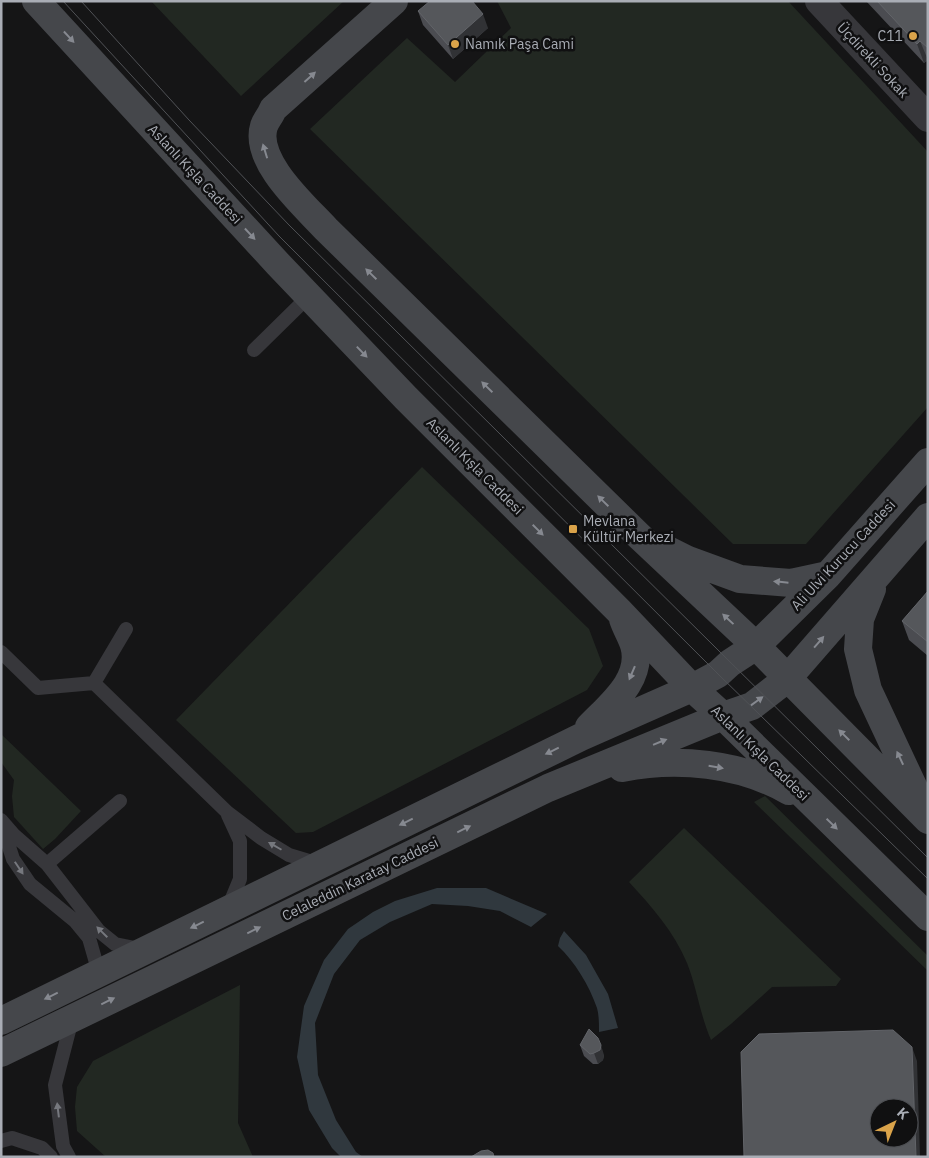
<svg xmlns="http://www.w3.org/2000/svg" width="929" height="1158" font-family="'IBM Plex Sans',sans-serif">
<rect width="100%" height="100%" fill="#151516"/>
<path fill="#222822" d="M151,1H344L241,96Z
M497,1H788L928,152V407L806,544H733L310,129L407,38L455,82L511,28Z
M422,467L589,629L603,666L587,690L313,832L296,833L176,720Z
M1,734L81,811L55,839L43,849L14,817L12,796L14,780L1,762Z
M765,796L928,956V971L754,802Z
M684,828L841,979L836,986L772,987L731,1024L711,1040C700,1015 697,988 687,963C674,932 652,907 629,882Z
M240,985L238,1123L253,1157H106L77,1131L75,1107L77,1087L93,1061Z"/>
<path fill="#30383e" d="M437,888H486L547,914L531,927L500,911L468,906L432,904L390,922L360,940L334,974L315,1023L318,1075L336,1120L356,1152L363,1157H341L332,1148L309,1110L297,1057L304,1006L324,960L348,929L373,912L395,901Z
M564,931L586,955L608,994L618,1028L599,1032C599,1024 599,1015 597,1008C589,985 575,962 558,946L560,938Z"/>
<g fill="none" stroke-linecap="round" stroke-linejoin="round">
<path stroke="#37373b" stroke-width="14" d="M254,350L309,296
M1,652L38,688L94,683L227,812L261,838L289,855L319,864
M94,683L126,629
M1,820L14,835L47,864L99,931L115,944L140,949
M2,825L13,859L30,884L75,921L89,938L99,973
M47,864L120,801
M228,908L240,879V841L228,815
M1,1141L12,1138L42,1148L51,1157
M69,1157L63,1146L55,1085L72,1019"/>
<path stroke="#37373b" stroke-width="28" d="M819,1L928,118"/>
<path stroke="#45474b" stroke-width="28" d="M36,1L278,264L406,398L619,611L692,688L723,716L928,917
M394,1L273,109C271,115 266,120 264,126C253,161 305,206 326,229L638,535L756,646L928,820
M662,547L688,560L740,579L791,583L828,575
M872,589L860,619L858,649L868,690L921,803
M589,727C610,705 644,679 634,645C631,636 626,628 623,619
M622,768C677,757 740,763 789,791
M1,1021L581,737L692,688L718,674L730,663L756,646L828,575L928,462
M1,1053L548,788L723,716L752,706L787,679L928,517"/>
<path stroke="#505256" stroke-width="1" d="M63,1L279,236L718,674L928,879
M81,1L189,120L289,225L928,858"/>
</g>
<path fill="#4b4c51" d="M866,1H928V60L924,63Z
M418,11L488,28L453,59L423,25Z
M928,591V656L909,640L902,621Z
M580,1045L604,1055L603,1060L598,1064H593L584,1056Z"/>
<path fill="#313235" d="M483,14L488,28L453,59L448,45Z
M920,41L928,60L924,63L917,44Z
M601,1045L604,1055L603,1060L598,1064L594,1053Z
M912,1047L917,1061L920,1157H916Z"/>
<path fill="#55575b" stroke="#626469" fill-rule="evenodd" d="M430,1H472L483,14L448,45L418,11Z
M877,1H928V48L920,41L917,44Z
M928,591V642L902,621Z
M589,1029L598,1038L601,1045L600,1050L594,1053L590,1054L580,1045Z
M893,1030L912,1047L916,1157H744L741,1052L759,1034ZM879,1108H909V1138H879Z
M488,1150L493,1153L494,1157H471L481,1151Z"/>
<defs><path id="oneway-solid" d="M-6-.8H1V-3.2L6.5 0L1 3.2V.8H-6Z" transform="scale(1.25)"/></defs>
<g fill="#868990">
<use href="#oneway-solid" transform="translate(69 37) rotate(47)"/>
<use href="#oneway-solid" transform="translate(310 77) rotate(-42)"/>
<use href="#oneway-solid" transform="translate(265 151) rotate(-107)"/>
<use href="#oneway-solid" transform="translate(250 234) rotate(47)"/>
<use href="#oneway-solid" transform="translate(371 274) rotate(-136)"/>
<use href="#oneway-solid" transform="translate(362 352) rotate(46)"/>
<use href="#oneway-solid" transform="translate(487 387) rotate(-136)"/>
<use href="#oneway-solid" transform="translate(603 501) rotate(-136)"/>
<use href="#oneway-solid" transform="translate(538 530) rotate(45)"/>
<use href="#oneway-solid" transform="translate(781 582) rotate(-174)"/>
<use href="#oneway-solid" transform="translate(728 619) rotate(-137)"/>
<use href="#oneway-solid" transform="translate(819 642) rotate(-49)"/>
<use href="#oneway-solid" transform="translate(632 673) rotate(113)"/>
<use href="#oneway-solid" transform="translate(757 701) rotate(-36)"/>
<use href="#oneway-solid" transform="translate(844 735) rotate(-135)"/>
<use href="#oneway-solid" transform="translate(660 742) rotate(-22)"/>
<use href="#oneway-solid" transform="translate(552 751) rotate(154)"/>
<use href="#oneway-solid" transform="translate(900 758) rotate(-115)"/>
<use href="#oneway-solid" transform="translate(716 767) rotate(10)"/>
<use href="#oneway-solid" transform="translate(406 822) rotate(154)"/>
<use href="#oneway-solid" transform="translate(832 824) rotate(44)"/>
<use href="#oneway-solid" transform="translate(464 829) rotate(-26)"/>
<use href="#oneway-solid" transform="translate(197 925) rotate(154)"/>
<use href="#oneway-solid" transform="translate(254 930) rotate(-26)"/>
<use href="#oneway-solid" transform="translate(51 996) rotate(154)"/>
<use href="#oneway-solid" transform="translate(108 1001) rotate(-26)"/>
</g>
<g fill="#76787e">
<use href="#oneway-solid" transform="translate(275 846) rotate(-150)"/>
<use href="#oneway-solid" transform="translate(19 868) rotate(56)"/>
<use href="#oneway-solid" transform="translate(102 932) rotate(-135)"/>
<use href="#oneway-solid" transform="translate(58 1110) rotate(-97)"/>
</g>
<g fill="#daa34a" stroke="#101011" stroke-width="2">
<circle cx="913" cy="36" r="5"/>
<circle cx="455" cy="44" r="5"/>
<rect x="568" y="524" width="10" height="10" rx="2.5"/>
</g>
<g text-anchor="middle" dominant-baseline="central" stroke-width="5" stroke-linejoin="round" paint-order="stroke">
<g font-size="14" fill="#a9adb5" stroke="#101011" text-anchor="start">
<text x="903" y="36" text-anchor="end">C11</text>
<text x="465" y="44">Namık Paşa Cami</text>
<text x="583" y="521">Mevlana<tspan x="583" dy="16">Kültür Merkezi</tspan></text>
</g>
<g font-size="14" fill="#a9adb5" stroke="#101011">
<text transform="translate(873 60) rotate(47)">Üçdirekli Sokak</text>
<text transform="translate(195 174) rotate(47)">Aslanlı Kışla Caddesi</text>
<text transform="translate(475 466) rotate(45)">Aslanlı Kışla Caddesi</text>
<text transform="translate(843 555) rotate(-47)">Ali Ulvi Kurucu Caddesi</text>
<text transform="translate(760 753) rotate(44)">Aslanlı Kışla Caddesi</text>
<text transform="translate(360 879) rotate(-26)">Celaleddin Karatay Caddesi</text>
</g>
</g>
<rect width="929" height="1158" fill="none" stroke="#a9adb5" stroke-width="5"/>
<g transform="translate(894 1123) rotate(43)"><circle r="24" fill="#101011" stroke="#4d4f53"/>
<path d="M0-4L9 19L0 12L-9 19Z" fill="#daa34a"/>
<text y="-8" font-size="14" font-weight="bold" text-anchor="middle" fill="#a9adb5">K</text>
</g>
</svg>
